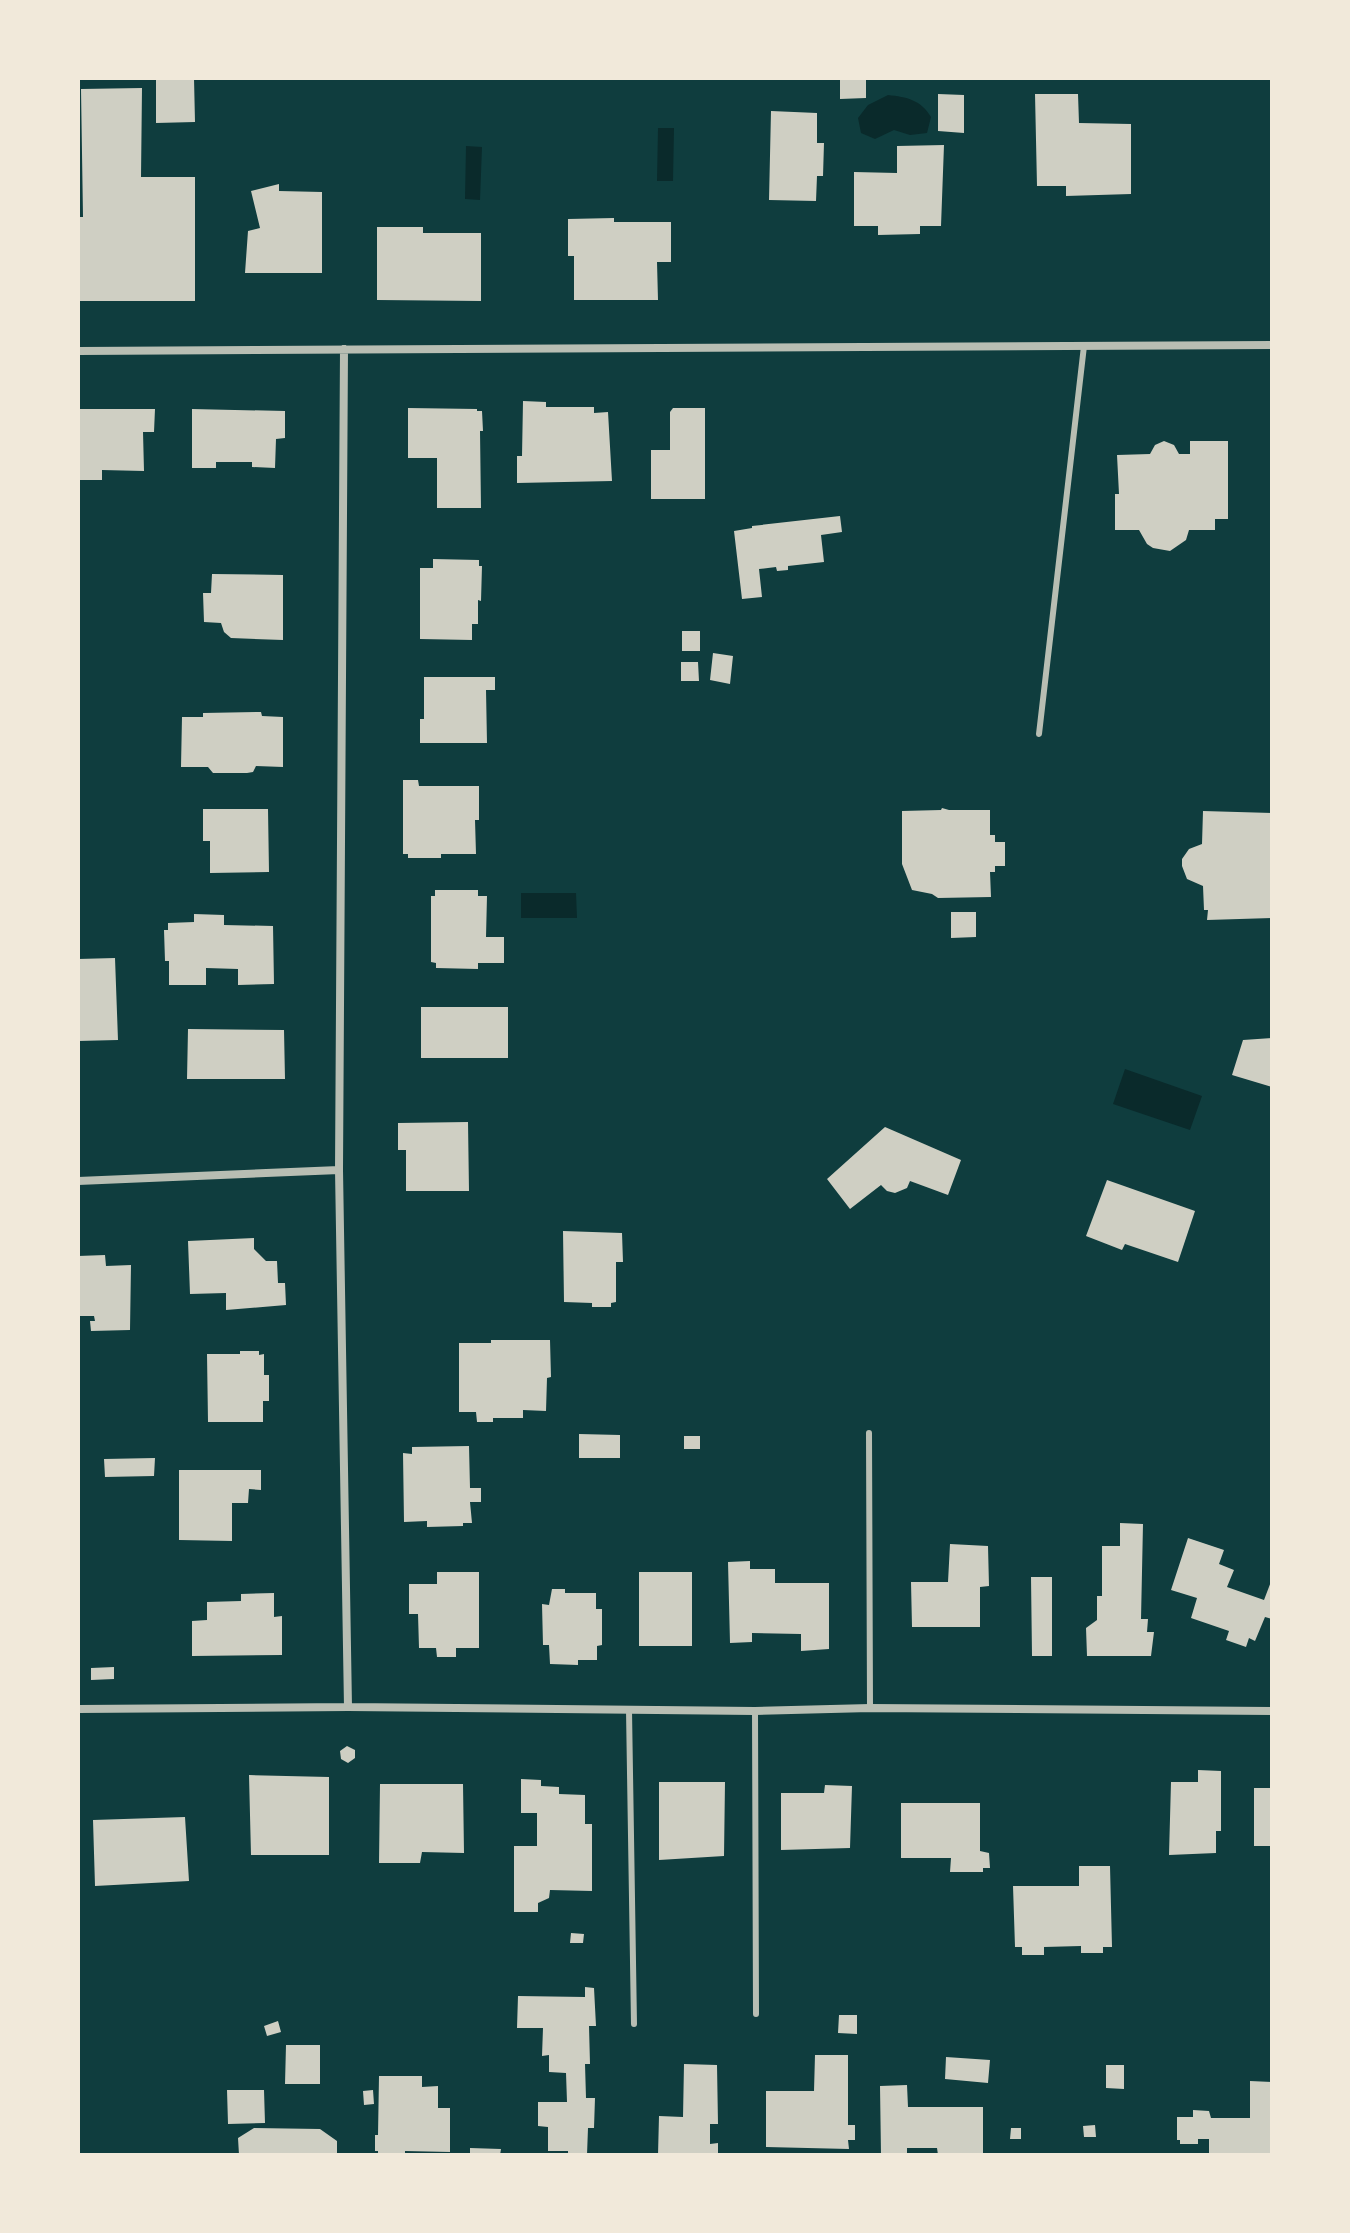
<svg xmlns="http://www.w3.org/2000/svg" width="1350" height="2233" font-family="'Golos Text',sans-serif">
<rect width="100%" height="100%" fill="#0f3d3e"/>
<path fill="#0a2a2b" d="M888,95C907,97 921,100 931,117L927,133L910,135L894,130L875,139L861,133L858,118L868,105Z
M658,128H674L673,181H657Z
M466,146L482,147L480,200L465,199Z
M521,893H576L577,918H521Z
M1125,1069L1202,1096L1190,1130L1113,1104Z"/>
<path fill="#cfcfc3" d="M156,78H194L195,122L156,123Z
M840,80H866V98L840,99Z
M142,88L141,177H195V301H78V217H83L81,89Z
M938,94L964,95V133L938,131Z
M1035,94H1078L1079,123L1131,124V194L1066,196V186H1037Z
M771,111L817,113V143H824L823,176H817L816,201L769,200Z
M944,145L941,226H920V234L878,235V226H854V172L897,173V146Z
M279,184V191L322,192V273H245L248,231L260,228L251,191Z
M614,218V222H671V262H657L658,300H574V256H568V219Z
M377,227H423V233H481V301L377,300Z
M523,401L546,402V407H594V413L608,412L612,481L517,483V456H522Z
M408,408L477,409V411H482L483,431H480L481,508H437V458H408Z
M673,408H705V499H651V450H670V412Z
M78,409H155L154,432H143L144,471L102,470V480H78Z
M192,409L285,411V438L276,439L275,468L252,467V462H216V468H192Z
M1164,441L1174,445L1179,454H1190V441H1228V519H1215V530H1189L1186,540L1170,551L1153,548L1147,544L1139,530H1115V494H1119L1117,455L1150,454L1155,445Z
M840,516L842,532L821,535L824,562L788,566V570L777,571L776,567L759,569L762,597L742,599L734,531L752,528V526Z
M433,559L479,560V566H482L481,601L478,600V624H472V640L420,639V568H433Z
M212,574L283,575V640L231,638L224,632L221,623L204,622L203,593H211Z
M682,631H700V651H682Z
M713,653L733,656L730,684L710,680Z
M681,662H698L699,681H681Z
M424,677H495V690H486L487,743H420V719H424Z
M261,712L262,716L283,717V767L256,766L253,772L247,773H213L208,767H181L182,717H203V713Z
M403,780H418L419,786H479V820H475L476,854H441V858H408V854H403Z
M942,808L949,810H990V835H995V842H1005V866H995V872H990L991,897L938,898L932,894L912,890L902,864V811L941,810Z
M203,809H268L269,872L210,873V841H203Z
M1203,811L1272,813V918L1207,920L1208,910H1204L1203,886L1187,879L1182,866V859L1189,849L1202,844Z
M435,890H478V896H487L486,937H504V963H478V969L436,968V963L431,962V896H435Z
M951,912H976V937L951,938Z
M194,914L224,915V925L273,926L274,984L238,985V969L206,968V985H169V961H165L164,930H168V923L194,922Z
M115,958L118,1040L78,1041V959Z
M421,1007H508V1058H421Z
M188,1029L284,1030L285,1079H187Z
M1272,1038V1087L1232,1075L1243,1040Z
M468,1122L469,1191H406V1150H398V1123Z
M885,1127L961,1160L948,1195L910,1181L907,1188L895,1193L887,1191L881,1185L850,1209L827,1179Z
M1107,1180L1195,1211L1178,1262L1125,1244L1122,1250L1086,1236Z
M563,1231L622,1233L623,1262H616V1302L611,1303V1307H592V1303L564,1302Z
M254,1238V1249L266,1261H277L278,1283H285L286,1305L226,1310V1293L190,1294L188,1241Z
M105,1255L106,1266L131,1265L130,1330L91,1331L90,1321H95L94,1316H78V1256Z
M491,1340H550L551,1377L547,1378L546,1411L523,1410V1418H493V1422H477L476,1412H459V1343H491Z
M240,1351H259V1355L264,1354V1375H269V1401H263V1422H208L207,1354H240Z
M579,1434L620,1435V1458H579Z
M684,1436H700V1449H684Z
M469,1446L470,1488H481V1502H470L472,1523H463V1526L427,1527V1521L404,1522L403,1453L412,1454V1447Z
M155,1458L154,1476L105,1477L104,1459Z
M179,1470H261V1490L249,1489L248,1503H232V1541L179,1540Z
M1120,1523L1143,1524L1141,1619H1148L1147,1632H1154L1151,1656H1087L1086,1628L1097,1620V1596H1102V1546H1120Z
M1188,1538L1224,1550L1219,1564L1234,1570L1227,1587L1264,1600L1272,1579V1619L1265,1617L1255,1641L1249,1638L1246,1647L1226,1640L1229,1631L1191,1618L1197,1598L1171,1590Z
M950,1544L988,1546L989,1586L980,1587V1627H912L911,1582H948Z
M750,1561V1569H775V1583H829V1649L801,1651V1634L752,1633V1642L730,1643L728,1562Z
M437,1572H479V1648H456V1657H437L436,1648H419L418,1614H409V1584H437Z
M639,1572H692V1646H639Z
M1031,1577H1052V1656H1032Z
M552,1589H565V1593H596V1609H602V1645L597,1646V1660H578V1665L550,1664L549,1645H543L542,1604L549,1605Z
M274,1593V1617L282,1616V1655L192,1656V1621L207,1620V1602L241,1601V1594Z
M114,1667V1679L91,1680V1668Z
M347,1746L355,1750V1758L348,1763L341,1759L340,1751Z
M1198,1770L1221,1771V1831H1216V1853L1169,1855L1171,1782H1198Z
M249,1775L329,1777V1855H251Z
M521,1779L541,1780V1786L559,1787V1794L585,1795V1824H592V1891L550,1890L549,1898L538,1903V1912H514V1846H537V1813H521Z
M659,1782H725L724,1856L659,1860Z
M380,1784H463L464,1853L422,1852L420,1863H379Z
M825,1785L852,1786L850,1848L781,1850V1793H824Z
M1254,1788H1272V1846H1254Z
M901,1803H980V1851L989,1853L990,1868H983V1872H950L951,1858H901Z
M185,1817L189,1881L95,1886L93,1820Z
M1079,1866H1110L1112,1947H1103V1953H1081V1946L1044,1947V1955H1022V1947H1015L1013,1886H1079Z
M571,1933L584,1934L583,1943H570Z
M585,1987L594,1988L596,2026H589L590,2064H585L586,2098H595L594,2128H588L587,2155H568V2151H548V2127L538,2126V2102H567L566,2073L549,2072V2055L542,2056L543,2028H517L518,1996L585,1997Z
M839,2015H857V2034L838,2033Z
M278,2021L281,2032L267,2036L264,2026Z
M286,2045H320V2084H285Z
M815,2055H848V2125H855V2140H848L849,2149L766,2147V2091H814Z
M946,2057L990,2060L988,2083L945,2079Z
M684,2064L717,2065L718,2124H710V2144L718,2143V2155H658L659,2116L683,2117Z
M1106,2065H1124V2089L1106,2088Z
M379,2076H422V2087L438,2086V2108H450V2152L405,2151V2155H378V2151H375V2135H378Z
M1250,2081L1272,2082V2155H1209V2139H1198V2144H1180V2140H1177V2117H1193V2110L1209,2111L1211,2118H1250Z
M907,2085L908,2107H983V2155H938L937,2148H907V2155H881L880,2086Z
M227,2090H264L265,2123L228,2124Z
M373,2090L374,2104L364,2105L363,2091Z
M1095,2125L1096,2137H1084L1083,2126Z
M254,2128L320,2129L337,2141V2155H239L238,2138Z
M1011,2128H1021V2139H1010Z
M470,2148L501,2149L500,2155H470Z"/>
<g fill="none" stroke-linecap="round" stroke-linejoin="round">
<path stroke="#b8beb3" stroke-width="6" d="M1039,734L1084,346
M869,1433L870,1708
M629,1710L634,2024
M755,1711L756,2014"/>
<path stroke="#b8beb3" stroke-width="8" d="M344,349L339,1170L348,1707
M78,351L1272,345
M78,1181L339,1170
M78,1709L348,1707L755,1711L870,1708L1272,1711"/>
</g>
<rect width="1350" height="2233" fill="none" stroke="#f1e9da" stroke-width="160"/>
</svg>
